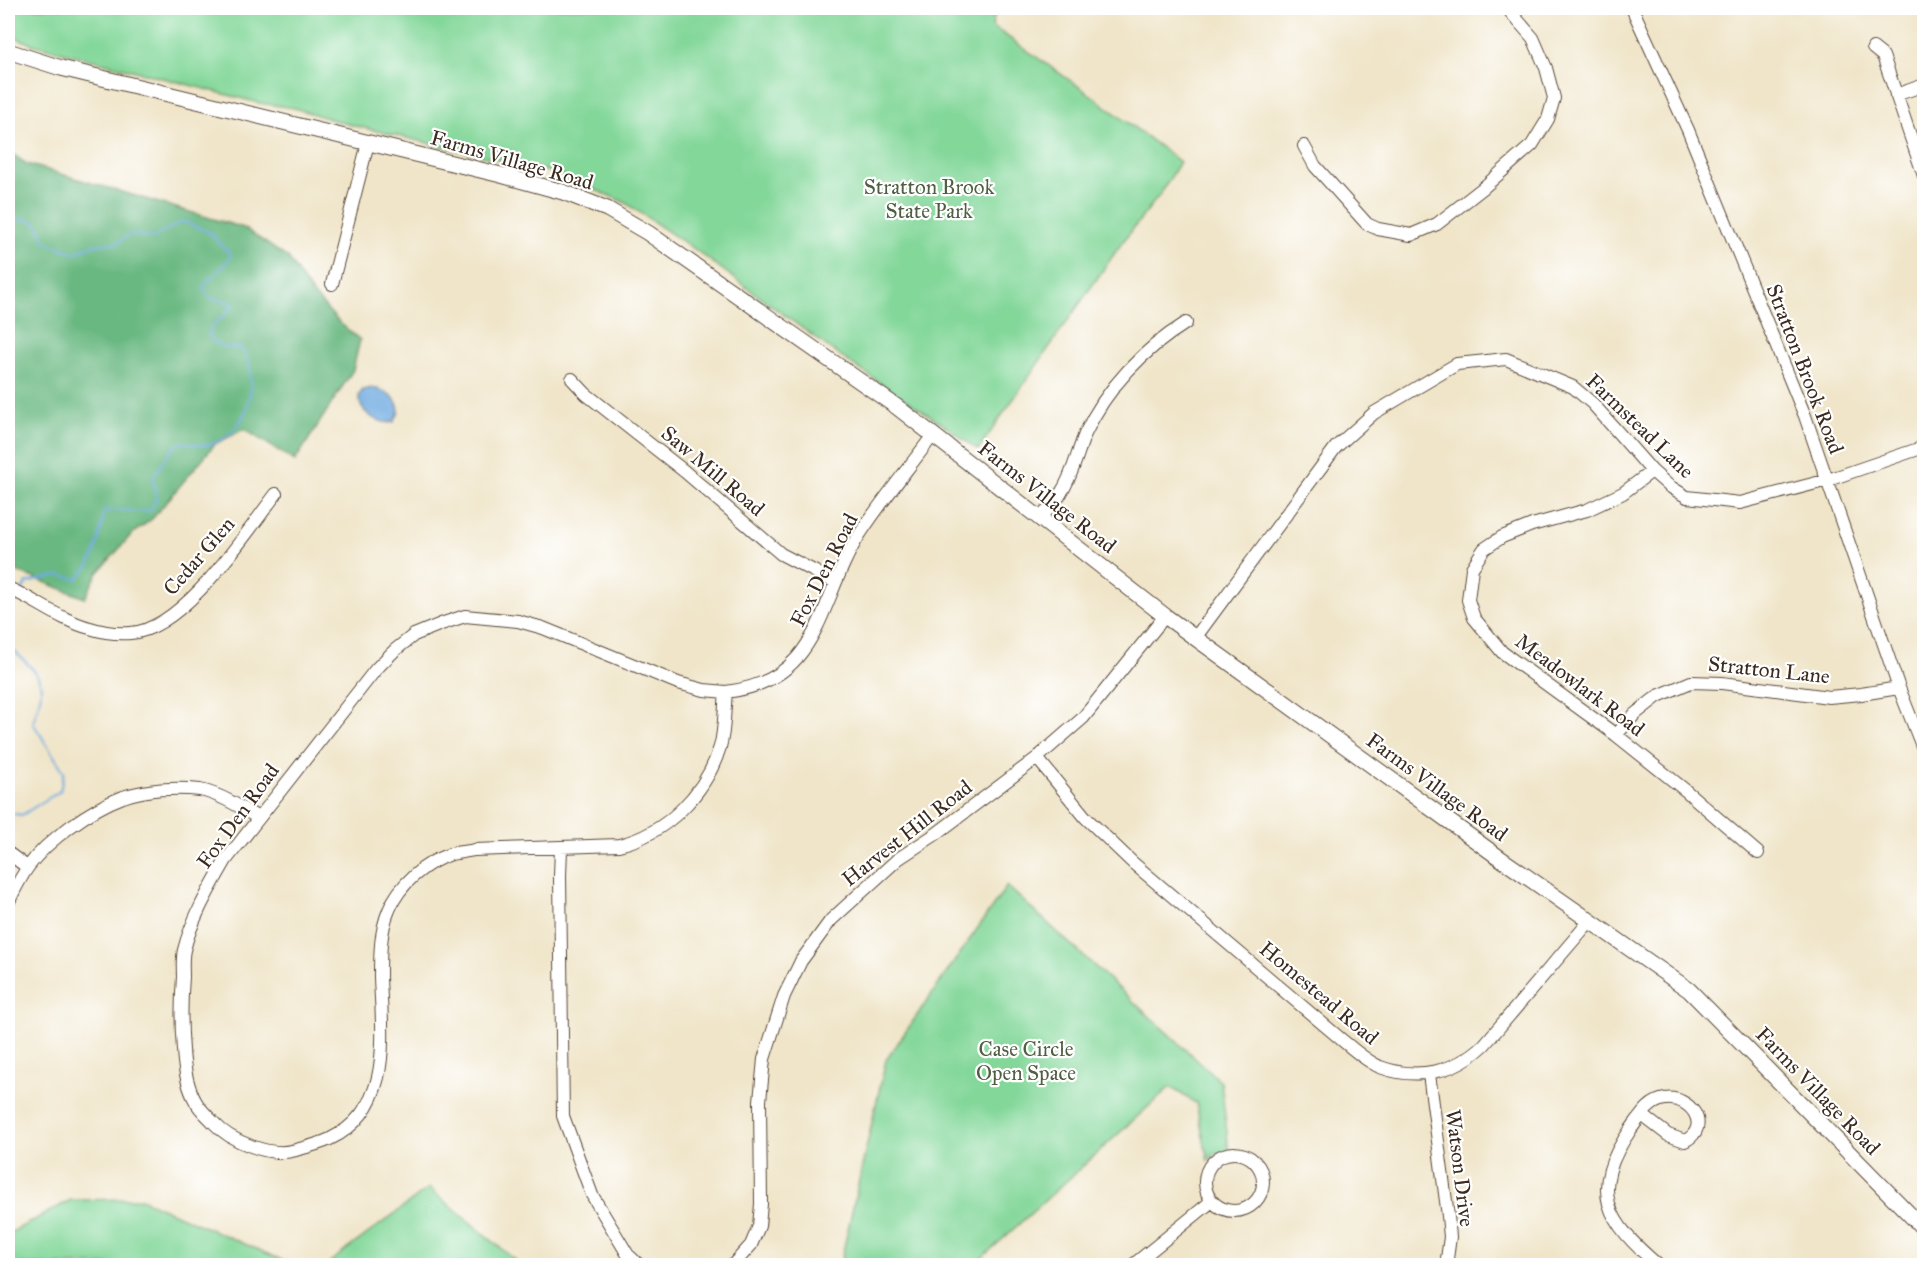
<svg xmlns="http://www.w3.org/2000/svg" width="1932" height="1273" font-family="'IM FELL Great Primer',serif">
<rect width="100%" height="100%" fill="#fff"/>
<filter id="ink" filterUnits="userSpaceOnUse"><feTurbulence type="fractalNoise" baseFrequency=".0167" numOctaves="2"/><feDisplacementMap in="SourceGraphic" scale="12" xChannelSelector="R" yChannelSelector="G"/><feConvolveMatrix kernelMatrix="1 2 1 2 8 2 1 2 1" color-interpolation-filters="sRGB"/></filter>
<filter id="wash" filterUnits="userSpaceOnUse"><feTurbulence type="fractalNoise" baseFrequency=".008" numOctaves="4" result="noise"/><feDisplacementMap in="SourceGraphic" scale="24" xChannelSelector="R" yChannelSelector="G"/><feGaussianBlur stdDeviation="1.35" result="paint"/><feColorMatrix in="noise" values="0 0 0 0 0 0 0 0 0 0 0 0 0 0 0 0 0 1.4 0 .05"/><feComposite in="paint" operator="in"/></filter>
<g filter="url(#wash)">
<rect width="100%" height="100%" fill="#f0e5c9"/>
<path fill="#82d799" stroke="#5e805c" stroke-width="1.5" d="M8,8H996L992,26L1091,95L1180,162L1161,193L1121,244L978,450L944,425L847,361L697,251L624,202L555,173L343,123L294,108L259,103L31,44L8,34Z
M1007,886L1221,1082L1229,1151L1217,1153L1208,1160L1196,1103L1170,1087L974,1265H840L886,1060Z
M429,1188L521,1265H326Z
M141,1199L293,1265H8V1234L71,1200Z"/>
<path fill="#69b881" stroke="#527150" stroke-width="1.5" d="M8,151L27,164L244,228L288,258L311,292L340,323L360,340L353,370L295,461L244,429L215,444L153,518L131,535L97,574L85,598L8,568Z"/>
<path fill="#6fabe0" stroke="#556a7f" stroke-width="1.5" d="M372,388C385,390 399,397 399,412L394,422C378,425 358,412 359,395L363,390Z"/>
<g fill="none" stroke-linecap="round" stroke-linejoin="round">
<path stroke="#6fabe0" stroke-width="2" d="M8,224L20,219L32,220L40,228L45,242L75,253L93,245L117,243L130,234L153,238L182,221L209,232L231,255C224,268 211,275 203,288L210,298L229,302L233,307L210,328V338L222,347L241,348C263,379 247,441 205,445C198,446 189,443 182,442L175,446L153,477L157,498L150,511L104,510C100,534 97,563 77,579L58,575L27,583L22,590
M8,613L17,597
M8,638C13,659 40,665 41,689C41,700 36,713 33,723L64,772L60,791L22,815L8,813"/>
</g>
</g>
<g filter="url(#ink)">
<g fill="none" stroke-linecap="round" stroke-linejoin="round">
<defs>
<path id="minor" d="M1632,8L1688,130L1805,416L1899,688L1924,751
M1873,48L1883,56L1924,176
M1896,95L1924,85
M1304,146L1315,166L1367,224L1378,229L1411,235L1437,224L1483,188L1532,145L1548,119L1554,98L1546,68L1533,38L1507,8
M332,284L368,143
M572,379L586,394L684,471L781,554L835,582
M1652,471L1623,493L1587,510L1532,525L1502,537L1484,549L1472,568L1468,600L1474,618L1502,652L1616,735L1685,790L1758,853
M1041,518C1047,510 1056,502 1061,493C1073,475 1077,453 1085,434C1106,388 1144,349 1186,323
M8,588C36,600 60,620 90,628C102,632 118,634 131,633C184,629 245,534 276,494
M1195,638L1336,447L1374,413L1457,364L1506,359L1573,387L1593,404L1652,471L1669,486L1687,497L1740,503L1828,480L1924,447
M726,692L704,690L678,683L543,628L518,621L465,616L441,624L414,635L395,650L376,669L226,860C210,888 192,918 184,950C182,958 183,969 183,977C181,1001 181,1026 183,1050C184,1067 187,1087 196,1102C200,1110 208,1116 214,1123C230,1141 271,1158 296,1150C307,1147 320,1144 330,1139C394,1108 382,1035 380,977C380,955 380,931 389,910C399,885 425,862 451,854C458,852 466,852 474,850L619,845C666,834 706,793 720,747C725,730 724,710 726,692C824,680 817,600 860,534C882,500 909,468 933,435
M1616,735L1635,714L1658,696L1691,682L1722,683L1829,697L1861,694L1899,688
M1037,758L1086,818L1133,863L1342,1040C1354,1050 1366,1061 1380,1067C1418,1081 1455,1072 1484,1045L1589,922
M561,848L560,876L563,1116L592,1195L628,1255L640,1266
M8,853L27,867
M8,903C14,891 20,878 28,867C47,840 91,809 123,797C146,789 176,787 200,790C220,794 241,807 258,818
M1429,1074L1448,1216L1450,1237L1446,1266
M1642,1115L1668,1135L1685,1141C1713,1126 1689,1095 1665,1099C1649,1101 1640,1117 1631,1129C1588,1191 1606,1221 1659,1266
M1205 1182a29 29 0 1 1 58 0a29 29 0 1 1-58 0Z
M732,1266L751,1245L759,1226L761,1204L760,1101L764,1059L784,996L801,961L831,920L898,859L936,834L1037,758L1083,718L1165,616
M1132,1266L1212,1201"/>
<path id="major" d="M8,51L61,68L501,175L563,192L607,209L648,233L897,407L1165,616L1497,856L1689,990L1924,1229"/>
</defs>
<use href="#minor" stroke="#564638" stroke-width="14"/>
<use href="#major" stroke="#564638" stroke-width="17"/>
<use href="#minor" stroke="#fff" stroke-width="12"/>
<use href="#major" stroke="#fff" stroke-width="15"/>
</g>
</g>
<g text-anchor="middle" dominant-baseline="central" stroke-width="4.5" stroke-linejoin="round" paint-order="stroke">
<g font-size="21" fill="#3b2a1e" stroke="#fff">
<text transform="translate(512 160) rotate(16)">Farms Village Road</text>
<text transform="translate(1805 369) rotate(69)">Stratton Brook Road</text>
<text transform="translate(1640 426) rotate(44)">Farmstead Lane</text>
<text transform="translate(713 471) rotate(40)">Saw Mill Road</text>
<text transform="translate(1047 497) rotate(38)">Farms Village Road</text>
<text transform="translate(199 556) rotate(-49)">Cedar Glen</text>
<text transform="translate(824 570) rotate(-63)">Fox Den Road</text>
<text transform="translate(1769 670) rotate(6)">Stratton Lane</text>
<text transform="translate(1580 685) rotate(37)">Meadowlark Road</text>
<text transform="translate(1437 787) rotate(36)">Farms Village Road</text>
<text transform="translate(238 816) rotate(-54)">Fox Den Road</text>
<text transform="translate(907 833) rotate(-38)">Harvest Hill Road</text>
<text transform="translate(1319 993) rotate(40)">Homestead Road</text>
<text transform="translate(1818 1091) rotate(46)">Farms Village Road</text>
<text transform="translate(1460 1168) rotate(83)">Watson Drive</text>
</g>
<g font-size="21" fill="#505e43" stroke="#fff">
<text x="929" y="187">Stratton Brook<tspan x="929" dy="24">State Park</tspan></text>
<text x="1026" y="1049">Case Circle<tspan x="1026" dy="24">Open Space</tspan></text>
</g>
</g>
<rect width="1932" height="1273" fill="none" stroke="#fff" stroke-width="30"/>
</svg>
